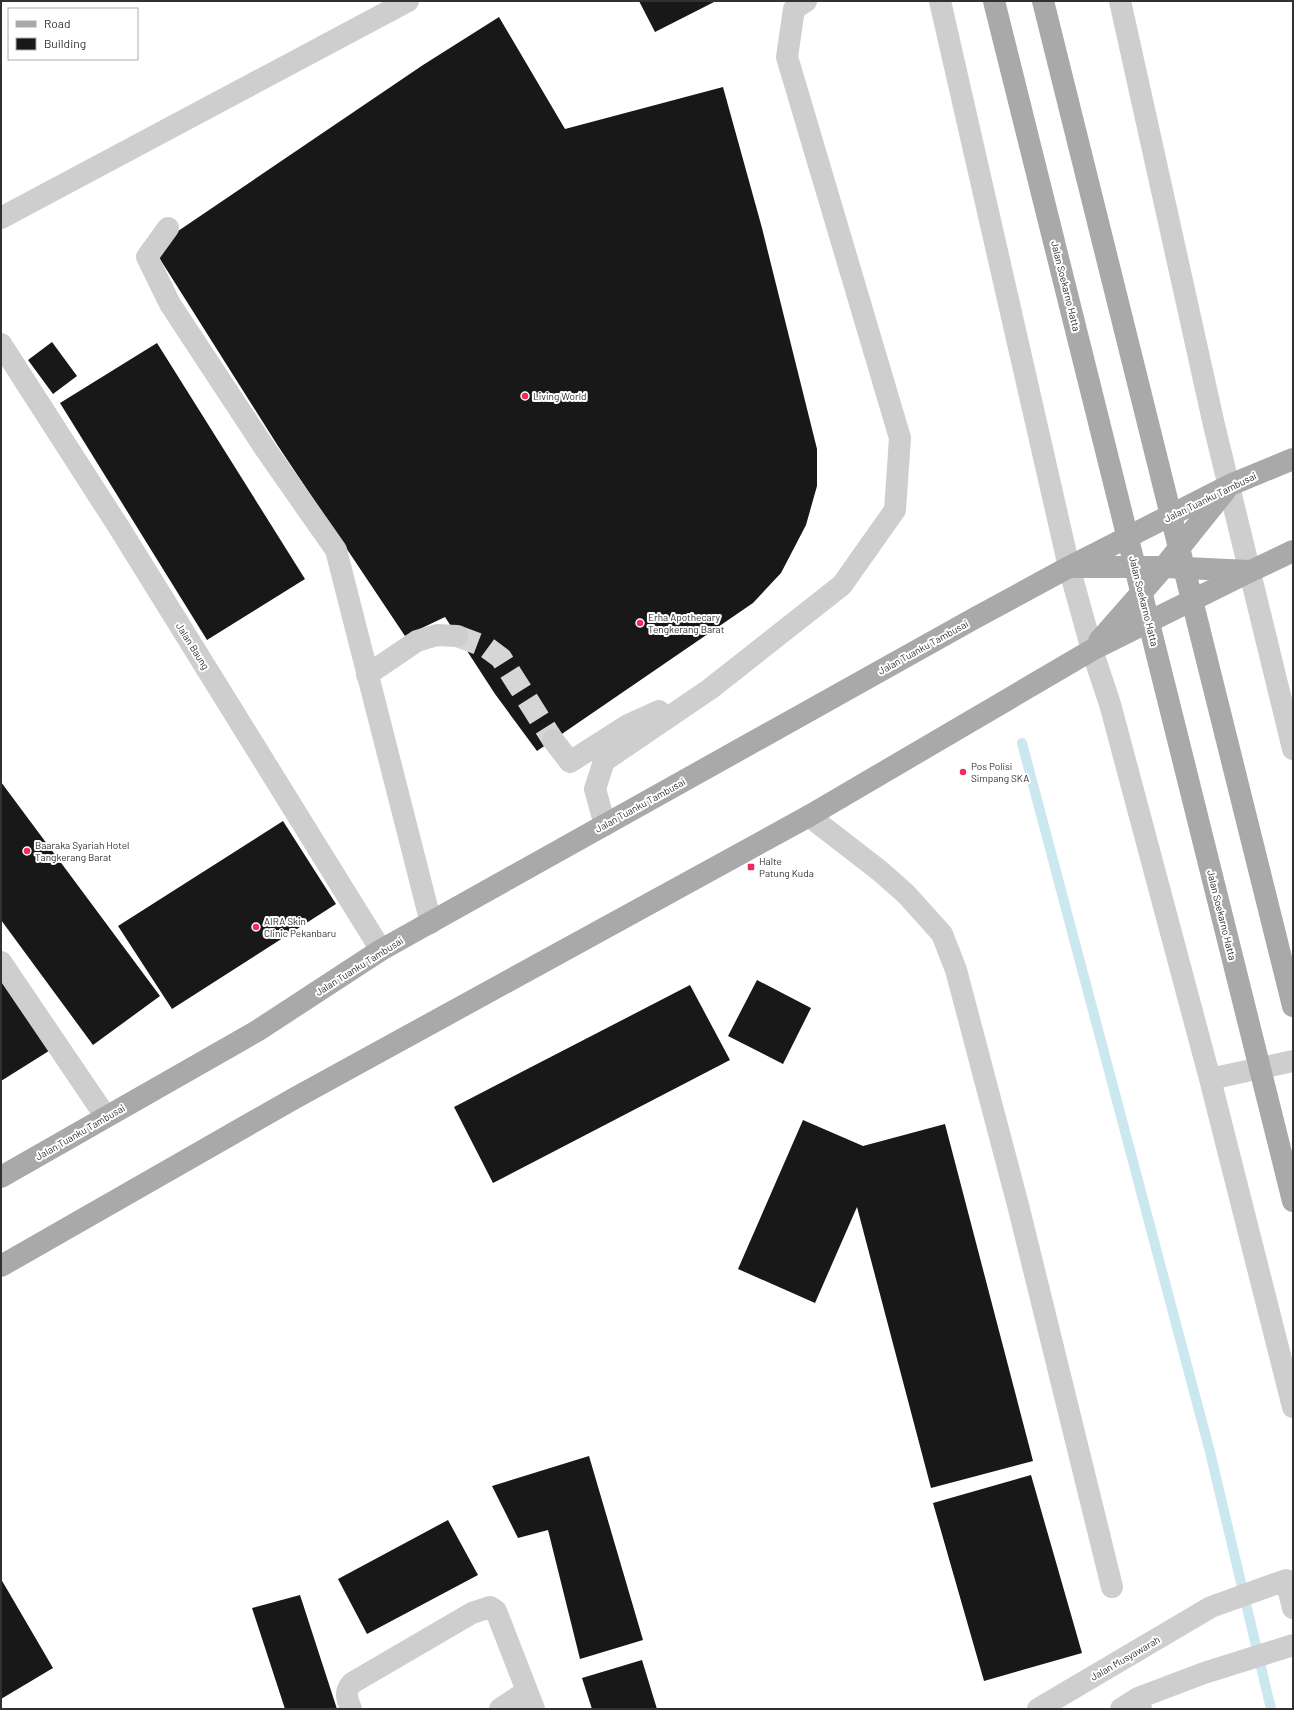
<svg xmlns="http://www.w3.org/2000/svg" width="1294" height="1710" font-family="Barlow,sans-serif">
<rect width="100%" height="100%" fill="#fff"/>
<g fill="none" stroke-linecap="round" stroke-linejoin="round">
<path stroke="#cbe7ef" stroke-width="10" d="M1022,743L1210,1452L1271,1709"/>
</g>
<path fill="#181818" d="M639,1H716L655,32Z
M499,17L565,129L723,87L762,228L817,449V486L806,525L781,573L753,603L537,751L495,694L445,617L405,636L278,446L153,248L423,65Z
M52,342L77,376L53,394L28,360Z
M157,343L305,579L207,640L60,403Z
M1,782L160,996L93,1045L1,920Z
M283,821L336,904L172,1009L118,926Z
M1,969L52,1049L1,1081Z
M757,980L811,1008L783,1064L728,1036Z
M690,985L730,1060L493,1183L454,1107Z
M803,1120L863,1146L945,1124L1033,1461L931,1488L857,1207L815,1303L738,1269Z
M589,1456L643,1640L580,1659L548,1530L518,1538L492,1486Z
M1031,1475L1082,1653L984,1681L933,1503Z
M448,1520L478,1575L367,1634L338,1579Z
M1,1579L53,1668L1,1699Z
M300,1595L337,1709H285L252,1608Z
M642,1660L657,1709H592L582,1678Z"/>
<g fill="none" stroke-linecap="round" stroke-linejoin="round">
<path stroke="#d6d6d6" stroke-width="22" stroke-dasharray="22 11" stroke-linecap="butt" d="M457,636L486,647L501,658L553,740"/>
<path stroke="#cecece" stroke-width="22" d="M940,1L1069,567L1092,650L1110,704L1210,1079L1293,1407
M1120,1L1214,425L1293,749
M1,218L408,1
M168,228L147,257L170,304L266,450L336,550L431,923
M1,344L120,529L381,950
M367,675L417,641L437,635L457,636
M553,740L570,762L628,725L659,711
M809,816L880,871L906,894L942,934L956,970L1018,1205L1112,1587
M605,825L595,789L604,761L710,689L842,585L895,510L900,438L787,57L794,9L806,1
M1,962L106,1117
M1210,1079L1293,1061
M351,1709C347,1699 344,1692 352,1683L472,1613L490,1607L496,1611L534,1709
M500,1709L527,1691
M1038,1709L1211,1607L1286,1580L1293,1608
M1121,1709L1138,1698
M1141,1709L1138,1698L1204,1673L1293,1645"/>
<path stroke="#a9a9a9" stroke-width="22" d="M1074,567H1164L1250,571
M1099,641L1164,567L1225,491
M1,1177L257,1031L381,950L975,618L1069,567L1230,485L1293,459
M1,1266L295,1098L809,816L1092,650L1251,571L1293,551"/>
<path stroke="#a9a9a9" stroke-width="22" d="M994,1L1293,1201
M1043,1L1293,1006"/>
</g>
<g fill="#f02b5d" stroke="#fff" stroke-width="1.5">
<circle cx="525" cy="396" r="4"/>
<circle cx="640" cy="623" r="4"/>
<circle cx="963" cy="772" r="4"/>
<circle cx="27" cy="851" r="4"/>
<rect x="747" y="863" width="8" height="8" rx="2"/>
<circle cx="256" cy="927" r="4"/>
</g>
<g text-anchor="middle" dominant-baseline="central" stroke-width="4" stroke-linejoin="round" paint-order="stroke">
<g font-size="10" fill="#313131" stroke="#fff">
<text transform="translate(1066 286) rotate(76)">Jalan Soekarno Hatta</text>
<text transform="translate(1210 497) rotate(-26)">Jalan Tuanku Tambusai</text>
<text transform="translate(1144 601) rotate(76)">Jalan Soekarno Hatta</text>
<text transform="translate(193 646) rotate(58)">Jalan Baung</text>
<text transform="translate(923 647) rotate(-29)">Jalan Tuanku Tambusai</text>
<text transform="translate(640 805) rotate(-29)">Jalan Tuanku Tambusai</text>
<text transform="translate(1222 915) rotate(76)">Jalan Soekarno Hatta</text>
<text transform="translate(359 966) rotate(-32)">Jalan Tuanku Tambusai</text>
<text transform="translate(80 1132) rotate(-30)">Jalan Tuanku Tambusai</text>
<text transform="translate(1125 1658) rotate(-30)">Jalan Musyawarah</text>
</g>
<g font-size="10" fill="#313131" stroke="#fff" text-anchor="start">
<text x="533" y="396">Living World</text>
<text x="648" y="617">Erha Apothecary<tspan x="648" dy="12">Tengkerang Barat</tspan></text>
<text x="971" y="766">Pos Polisi<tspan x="971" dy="12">Simpang SKA</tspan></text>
<text x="35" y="845">Baaraka Syariah Hotel<tspan x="35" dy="12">Tangkerang Barat</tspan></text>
<text x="759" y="861">Halte<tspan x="759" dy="12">Patung Kuda</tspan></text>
<text x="264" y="921">AIRA Skin<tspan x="264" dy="12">Clinic Pekanbaru</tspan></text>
</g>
</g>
<rect width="1294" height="1710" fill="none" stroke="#313131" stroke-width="4"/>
<rect x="8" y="8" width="130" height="52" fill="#ffffff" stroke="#adadad"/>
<rect x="16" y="21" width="20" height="6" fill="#a9a9a9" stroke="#adadad"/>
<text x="44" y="28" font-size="12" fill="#313131">Road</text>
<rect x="16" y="38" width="20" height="12" fill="#181818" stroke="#adadad"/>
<text x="44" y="48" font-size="12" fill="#313131">Building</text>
</svg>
